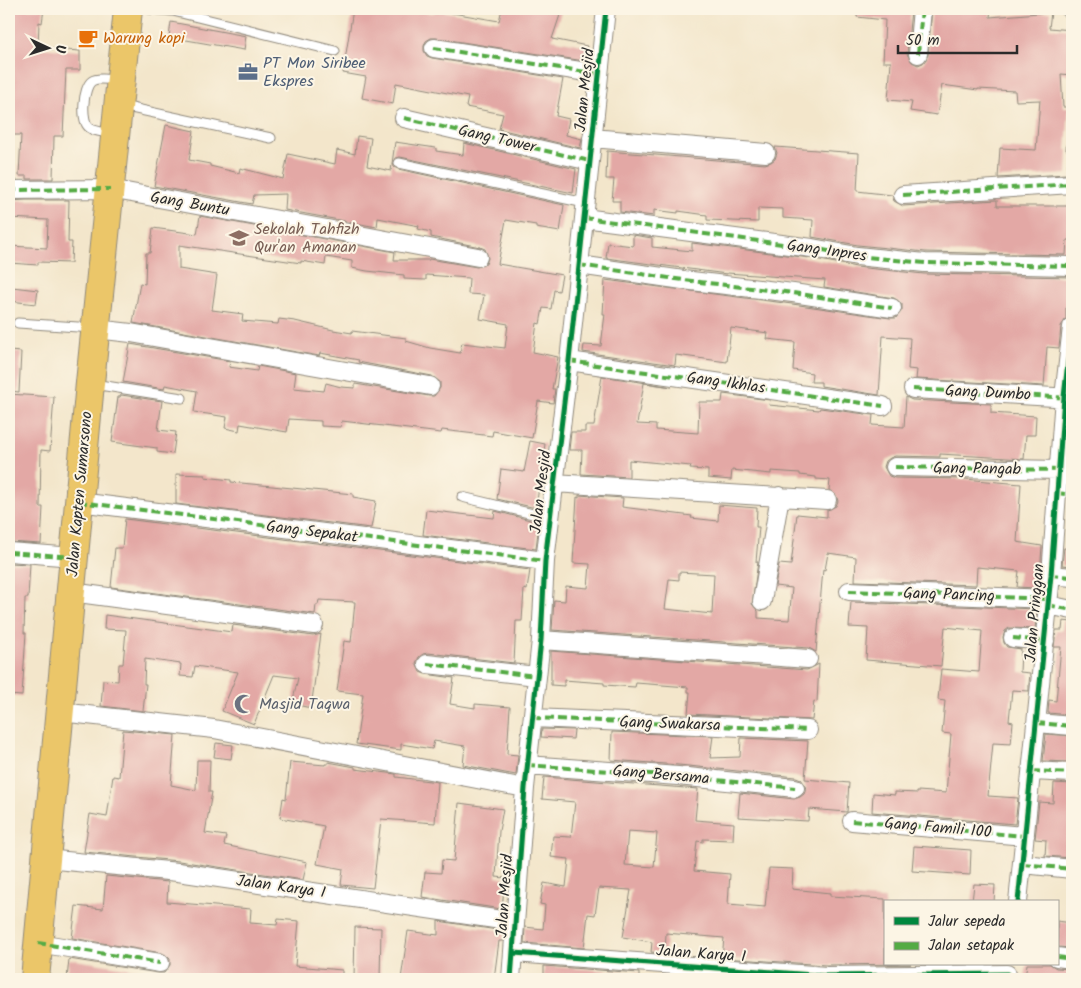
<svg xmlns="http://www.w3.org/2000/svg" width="1081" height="988" font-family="Kalam,sans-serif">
<rect width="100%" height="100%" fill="#fcf5e5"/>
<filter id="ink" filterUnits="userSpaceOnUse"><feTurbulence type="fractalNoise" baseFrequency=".02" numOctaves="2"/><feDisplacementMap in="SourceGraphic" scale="10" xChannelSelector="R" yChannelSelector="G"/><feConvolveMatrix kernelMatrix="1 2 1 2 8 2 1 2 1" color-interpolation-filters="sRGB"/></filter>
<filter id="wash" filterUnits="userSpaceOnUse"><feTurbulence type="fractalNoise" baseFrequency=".0096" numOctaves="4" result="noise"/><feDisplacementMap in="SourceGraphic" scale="20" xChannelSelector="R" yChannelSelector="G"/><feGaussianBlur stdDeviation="1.12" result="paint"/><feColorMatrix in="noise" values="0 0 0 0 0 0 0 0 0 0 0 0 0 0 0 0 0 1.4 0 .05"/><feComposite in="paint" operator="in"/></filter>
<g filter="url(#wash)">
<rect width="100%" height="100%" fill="#f3e6cb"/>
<g id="blocks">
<path fill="#e3a8a5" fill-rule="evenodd" d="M9,9H44L42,23L39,22L38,48L80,51V70H66L63,136H54L53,179H27V176H19L21,135H9Z
M353,9H398V10L434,13L435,10L499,21L502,9H562L552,39L587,46L584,61L436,38H431L426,41L424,46V51L427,56L432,58L563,79L556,116L569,119L566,135L582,139L580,148L499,129L503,114L466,107L468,97L396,83L393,104L362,98L366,77L343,73Z
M857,9H911L907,54L912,62L918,65L923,63L928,55L932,9H991L990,17L1051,12L1049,28L1072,30V75L1061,74L1063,107H1069L1066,150H1068L1067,174L998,178L1000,148L1036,150L1040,100L1016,101L1015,91L978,89V90L942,85L937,115L910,111L912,102L888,100L891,62H883L885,20L857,17Z
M171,22L246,36L244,50L169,37Z
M166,125L194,131L189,160L210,164V166L239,173L240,168L283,179L288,154L335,164L337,150L355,154L357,136L371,138L367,166L391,171L395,142L436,148V151L463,155L464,143L576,169L573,193L400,157L395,158L393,162L394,167L398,169L564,205L560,232L536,228V225L506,220L498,264L562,275L559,291L554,290L551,309L543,308L540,324L537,323L533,352L558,357L552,389H555L553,403L538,401L532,438L493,431L492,436L442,430L441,433L342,421L341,427L321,426V421L289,419L287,432L240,424L239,431L225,428L227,417L194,412L197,391L165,385L164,389L123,382L130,344L230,361L229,367L257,371L258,366L296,373L294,388L324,391L326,383L341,387L355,388V384L429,396H434L440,388V382L432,376L358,362L359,360L320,353L319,356L133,323L140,283L145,284L146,253H150L153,228L197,234L200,216L395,252L394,260H429V259L477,267L486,264L488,258L485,249L480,247L431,237V232L418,229L419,226L378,218L377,227L285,210L286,194L254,195L252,204L154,186ZM179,245L301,263V261L325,265L326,257L352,261V268L367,271L404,275V279L426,280V275L469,278L468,294L484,295L480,319L508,324L505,348L462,343L460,353L430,348L406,341V338L352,331V333L333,330L295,321L279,319L278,324L242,321L243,314L212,310L217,275L179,269Z
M775,147L859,153L857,191L892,195L894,201L903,206L997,200V206H1072V240H1067L1066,255L926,252L858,245L812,237L813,220L783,218V209L758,208V222L707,220V215L678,211V213L654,210V216L620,212V201H612L614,179H606L607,151L765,164L771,162L775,159L777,153Z
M26,200H69L68,242H72L71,263L38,262V265L9,263V246L47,248L48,220L9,218V201Z
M633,235L652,238V247L692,251V243L810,258L856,267L924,274L1071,277L1068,308H1066V319L1061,326L1059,348L1047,347L1044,386L916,379L917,370L908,369L910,338L883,336L879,395L821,386V382H811L812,373L793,370L795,342L767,339L768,333L731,328L727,362L676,355L675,365L583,352L584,345L601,346L605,314H603L605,280L792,304L890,318H896L902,310V304L894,298L824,287L825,280L727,273V274L606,258L608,243L633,246Z
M12,287L38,290L36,304L10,301Z
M9,351L21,352L19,392L9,391Z
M602,376L672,387L644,383L637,424L656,425V430L698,433L699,402H722L723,394L770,400L769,405L819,410L820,408L873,415L872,425L904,427L906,397L912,400L991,404V413L1036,416L1035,435H1026L1024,459L940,454V457L895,456L890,458L886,461L884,467L889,476L895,478L965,479L1021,484L1017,542L1042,546L1040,573H1038L1036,588L1017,587L1019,571L977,567L976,585L855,581L856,557L828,553L825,570L823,569L816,652L809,648L552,630L554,600L565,601L566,586L588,588L590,564L573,563L577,497L579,498V495L623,498L622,507L692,516L691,518L718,521L719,505L757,508L756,527H759L756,562H758L752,604L758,611V618L789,620L792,588L775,586L779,564L791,565L797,514L827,517V510L836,506L838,501L836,495L829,490L830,480L816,479V477L800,475V473L771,471V474L732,470L731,480L708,478V470L690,469L691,466L629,460V477L581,474L582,450H569L571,432H585V426H594ZM679,572L714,574L712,614L665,609L669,579L679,580Z
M9,394L54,397L50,451L41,450L40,507H43L41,544L9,542Z
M121,395L162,401L158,430L176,432L173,454L157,452V448L112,442L118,397H120Z
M530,441L545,444L536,508L497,499L501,469L524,472Z
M176,474L205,475V477L231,480V482L353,494V497L376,501L371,528L176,504Z
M426,510L494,518L495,511L534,521V523H539L536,549L423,535Z
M125,519L530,570L527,590L524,589L522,621H516L514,663L428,653L423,654L419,657L416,663L420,672L425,674L454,678L450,704L475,708V704L510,707L507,754L518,755L516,775L463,765L465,746L434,741L432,749L401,744V750L356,744L363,694L337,691L344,641L351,642L355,602L319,600L318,605H316L315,614L111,587L115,548H122Z
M1064,548L1072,549V566L1062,565Z
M9,563L30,564L28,598H25L24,633H26L22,696L9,695Z
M851,602L1037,609L1035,629L1009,628L1005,631L1003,637L1004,643L1007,647L1021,649L1020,672L1030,673L1029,684V691L1012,690L1009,721L1013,722L1011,744L993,743L988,796L1018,798L1015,824L872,812L873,793L895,795V792L918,793V791L946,793L951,734L942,733L945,701L938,700L941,669L979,672L982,631L945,627L941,666L866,660L868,628L849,627Z
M105,615L232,632L233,625L313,636L321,634L311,708L292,704L298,678L274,675L254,724L222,711L238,672L195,666L193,677L180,676L181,664L145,659L144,684H146L143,711L101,706L103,680L118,681L119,664H123L126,630L104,629Z
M1063,621L1072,622V715L1048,713L1049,700L1056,701L1061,647H1054L1056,630H1062Z
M551,651L807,670L819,664L817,702L814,701L812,720L688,714L690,692H688V687L636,683L635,687L604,685V683L564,680V686L551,685Z
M542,729L574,730L573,739L541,737Z
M123,730L175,735L171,785L196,790L197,760H210L209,792H212L205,833L226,836L224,845L307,862L303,880L179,861L84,852L90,814L107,817L113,776L119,777Z
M612,732L713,736L710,758L740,757L741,738L808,741L805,779L849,783L847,812L809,809L808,821L738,817L740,793L794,799L800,797L804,794L806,789L804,783L801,779L796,777L679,765L611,760Z
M1046,734L1072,736V762L1043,761Z
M216,743L233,745L231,759L214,757Z
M290,762L325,765V764H328V762L355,767V769L396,774V777L438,782L435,823L381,819L373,888L341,885L343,869L317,864L324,826L280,818L283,798L286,799Z
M544,777L698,789L695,820L734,823L733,840L703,839V842L697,841L694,871L730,874L728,904L765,907L769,868L793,869L792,889L830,893V896L885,899V964H911L826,965L722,958L724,938L666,933L665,953L651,952L652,942L623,937L631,890L599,888L595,915L588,914L584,948L524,943L525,927L543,929L545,905L540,904L544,883L566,887L569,859L551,857L553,836L571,837L575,802L542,799ZM628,831L657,833L654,867L625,865Z
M1054,783L1072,784V858L1045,856L1046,840L1035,839L1039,802L1053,803Z
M459,803L503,809L499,831L496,877L505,878L502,909L422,897L425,872L441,873L442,860L454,861Z
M914,846L971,850L970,875L912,871Z
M106,876L168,882L167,902L251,909L250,923L277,925L278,919L299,921L295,966L342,970V979H67L69,959L158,973H164L170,965V959L166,955L162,953L72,938L76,906L103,909Z
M974,884L995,885L994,902H972Z
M438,921L504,931L503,941H499L494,979H401L408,931L438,935Z
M1057,921L1072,923V948L1057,947Z
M355,927L381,928L380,979H354Z
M1027,964H1050L1056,968L1072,969V979L1025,978Z
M544,966L639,973V979H544Z"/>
</g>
</g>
<g filter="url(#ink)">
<use href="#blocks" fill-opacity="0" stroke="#8f887b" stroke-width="1"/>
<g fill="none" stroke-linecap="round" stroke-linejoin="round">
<defs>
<path id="service" d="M149,9L173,11L335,51
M122,106L271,138
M113,134C106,132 95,132 90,128C80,122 83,87 92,81C98,77 112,80 119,81
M399,163L585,203
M18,323L93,328
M93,384L182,398
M462,497L550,518"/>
<path id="minor" d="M1070,9H1072
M434,48L599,74
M918,54L922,9
M404,118L590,161
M592,138L766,153
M9,190L110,189L478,257
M903,195L1072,184
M584,218L812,248L857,256L925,263L1072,266
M579,265L683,280L793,293L892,308
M96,329L131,333L430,386
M569,361L883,406
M913,389L1072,398
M895,467L1059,470
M554,483L827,500
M79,502L545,561
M9,552L74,557
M1051,575L1072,577
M849,591L1049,599
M71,592L314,625
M762,601L780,496
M1048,605L1072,610
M1013,638L1045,641
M541,640L808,659
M427,664L537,676
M60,712L214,729L525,788
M533,718L808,730
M1037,723L1072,726
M527,765L678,776L795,788
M1032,771L1072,773
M852,821L1025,836
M46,859L178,872L515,922
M1023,864L1072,869
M1018,902L1051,575L1064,397L1072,327
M38,943L160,963
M514,953L826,976L1007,974
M1057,957L1072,959
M511,979L525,788L541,640L545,561L569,361L606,9"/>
<path id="trunk" d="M35,979L90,383L128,9"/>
</defs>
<use href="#service" stroke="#8f887b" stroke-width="11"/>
<use href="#minor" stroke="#8f887b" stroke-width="20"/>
<use href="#trunk" stroke="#8f887b" stroke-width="30"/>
<use href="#service" stroke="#fff" stroke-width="9"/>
<use href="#minor" stroke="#fff" stroke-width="18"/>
<use href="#trunk" stroke="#ebc669" stroke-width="28"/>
<path stroke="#54ab44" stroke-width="4" stroke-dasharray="8 4" stroke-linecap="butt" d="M434,48L599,74
M918,54L922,9
M404,118L590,161
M9,190L110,189
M903,195L1072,184
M584,218L812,248L857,256L925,263L1072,266
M579,265L683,280L793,293L892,308
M569,361L883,406
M913,389L1072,398
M895,467L1059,470
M1057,493L1072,495
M79,502L545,561
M9,552L74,557
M1051,575L1072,577
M849,591L1049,599
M1048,605L1072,610
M1013,638L1045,641
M427,664L537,676
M533,718L808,730
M1037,723L1072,726
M527,765L678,776L795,788
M1032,771L1072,773
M852,821L1025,836
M1023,864L1072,869
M38,943L160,963
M1057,957L1072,959"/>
<defs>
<path id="cycleway" d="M1018,902L1051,575L1064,397L1072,327
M514,953L826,976L1007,974
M511,979L525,788L541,640L545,561L569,361L606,9"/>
</defs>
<use href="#cycleway" stroke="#fcf5e5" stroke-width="8"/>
<use href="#cycleway" stroke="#00873e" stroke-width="5"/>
</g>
</g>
<defs>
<symbol id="cafe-bare" viewBox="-9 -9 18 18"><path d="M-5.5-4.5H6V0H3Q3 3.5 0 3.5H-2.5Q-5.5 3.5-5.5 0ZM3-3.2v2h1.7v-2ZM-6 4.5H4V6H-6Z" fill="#e8710a" stroke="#fcf5e5" stroke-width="2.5" paint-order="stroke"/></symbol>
<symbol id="office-bare" viewBox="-9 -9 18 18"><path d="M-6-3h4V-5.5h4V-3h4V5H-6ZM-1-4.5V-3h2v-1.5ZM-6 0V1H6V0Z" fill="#5c6f8a" stroke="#fcf5e5" stroke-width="2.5" paint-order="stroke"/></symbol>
<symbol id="school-bare" viewBox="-9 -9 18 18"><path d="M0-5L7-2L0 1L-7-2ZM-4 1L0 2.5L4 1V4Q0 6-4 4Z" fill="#8d6e63" stroke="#fcf5e5" stroke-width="2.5" paint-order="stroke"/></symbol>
<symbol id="mosque-bare" viewBox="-9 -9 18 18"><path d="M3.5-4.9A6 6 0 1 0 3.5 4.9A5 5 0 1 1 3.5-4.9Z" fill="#6b7280" stroke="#fcf5e5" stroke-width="2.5" paint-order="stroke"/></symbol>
</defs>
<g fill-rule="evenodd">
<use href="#cafe-bare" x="74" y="24" width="28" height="28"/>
<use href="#office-bare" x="234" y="58" width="28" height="28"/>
<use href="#school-bare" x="225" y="224" width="28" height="28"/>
<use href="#mosque-bare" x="230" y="690" width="28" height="28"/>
</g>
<g text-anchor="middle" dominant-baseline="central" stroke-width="4" stroke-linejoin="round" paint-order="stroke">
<g font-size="16" fill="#c56008" stroke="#fcf5e5" text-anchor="start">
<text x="103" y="38">Warung kopi</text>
</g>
<g font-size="16" fill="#4e5e75" stroke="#fcf5e5" text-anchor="start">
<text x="263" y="63">PT Mon Siribee<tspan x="263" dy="18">Ekspres</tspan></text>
</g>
<g font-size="16" fill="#2b2b2b" stroke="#fcf5e5">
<text transform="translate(585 90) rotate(-84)">Jalan Mesjid</text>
<text transform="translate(497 139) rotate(13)">Gang Tower</text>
<text transform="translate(190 204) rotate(10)">Gang Buntu</text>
<text transform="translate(827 251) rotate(8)">Gang Inpres</text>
<text transform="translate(726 383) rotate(8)">Gang Ikhlas</text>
<text transform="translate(988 393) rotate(3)">Gang Dumbo</text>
<text transform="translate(977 469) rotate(1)">Gang Pangab</text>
<text transform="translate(541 492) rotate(-83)">Jalan Mesjid</text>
<text transform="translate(80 494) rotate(-85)">Jalan Kapten Sumarsono</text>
<text transform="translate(312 532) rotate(7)">Gang Sepakat</text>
<text transform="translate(949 595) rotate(2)">Gang Pancing</text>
<text transform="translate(1035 613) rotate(-85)">Jalan Pringgan</text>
<text transform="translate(670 724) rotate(2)">Gang Swakarsa</text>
<text transform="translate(661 775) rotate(5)">Gang Bersama</text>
<text transform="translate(938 828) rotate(5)">Gang Famili 100</text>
<text transform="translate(281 887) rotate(8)">Jalan Karya I</text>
<text transform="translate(505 896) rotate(-86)">Jalan Mesjid</text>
<text transform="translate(701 954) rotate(4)">Jalan Karya I</text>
</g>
<g font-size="16" fill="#785e54" stroke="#fcf5e5" text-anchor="start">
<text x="254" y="229">Sekolah Tahfizh<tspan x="254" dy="18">Qur'an Amanan</tspan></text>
</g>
<g font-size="16" fill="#5b616d" stroke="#fcf5e5" text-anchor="start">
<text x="259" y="704">Masjid Taqwa</text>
</g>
</g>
<rect width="1081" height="988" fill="none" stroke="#fcf5e5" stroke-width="30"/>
<rect x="884" y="900" width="175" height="65" fill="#fcf5e5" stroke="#a8a49b"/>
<rect x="894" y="917" width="25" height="8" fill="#00873e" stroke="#a8a49b"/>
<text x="928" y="926" font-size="15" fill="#2b2b2b">Jalur sepeda</text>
<rect x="894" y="942" width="25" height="8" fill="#54ab44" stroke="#a8a49b"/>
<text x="928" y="950" font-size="15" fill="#2b2b2b">Jalan setapak</text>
<g transform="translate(48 48) rotate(94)" stroke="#fcf5e5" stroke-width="4" paint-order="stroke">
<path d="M0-4L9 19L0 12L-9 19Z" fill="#2b2b2b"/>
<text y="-8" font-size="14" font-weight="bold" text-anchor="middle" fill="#2b2b2b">U</text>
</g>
<path d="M898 45v8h119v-8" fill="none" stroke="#2b2b2b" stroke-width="2.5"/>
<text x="906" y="45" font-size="15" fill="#2b2b2b" stroke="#fcf5e5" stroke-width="4" paint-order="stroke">50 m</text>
</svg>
